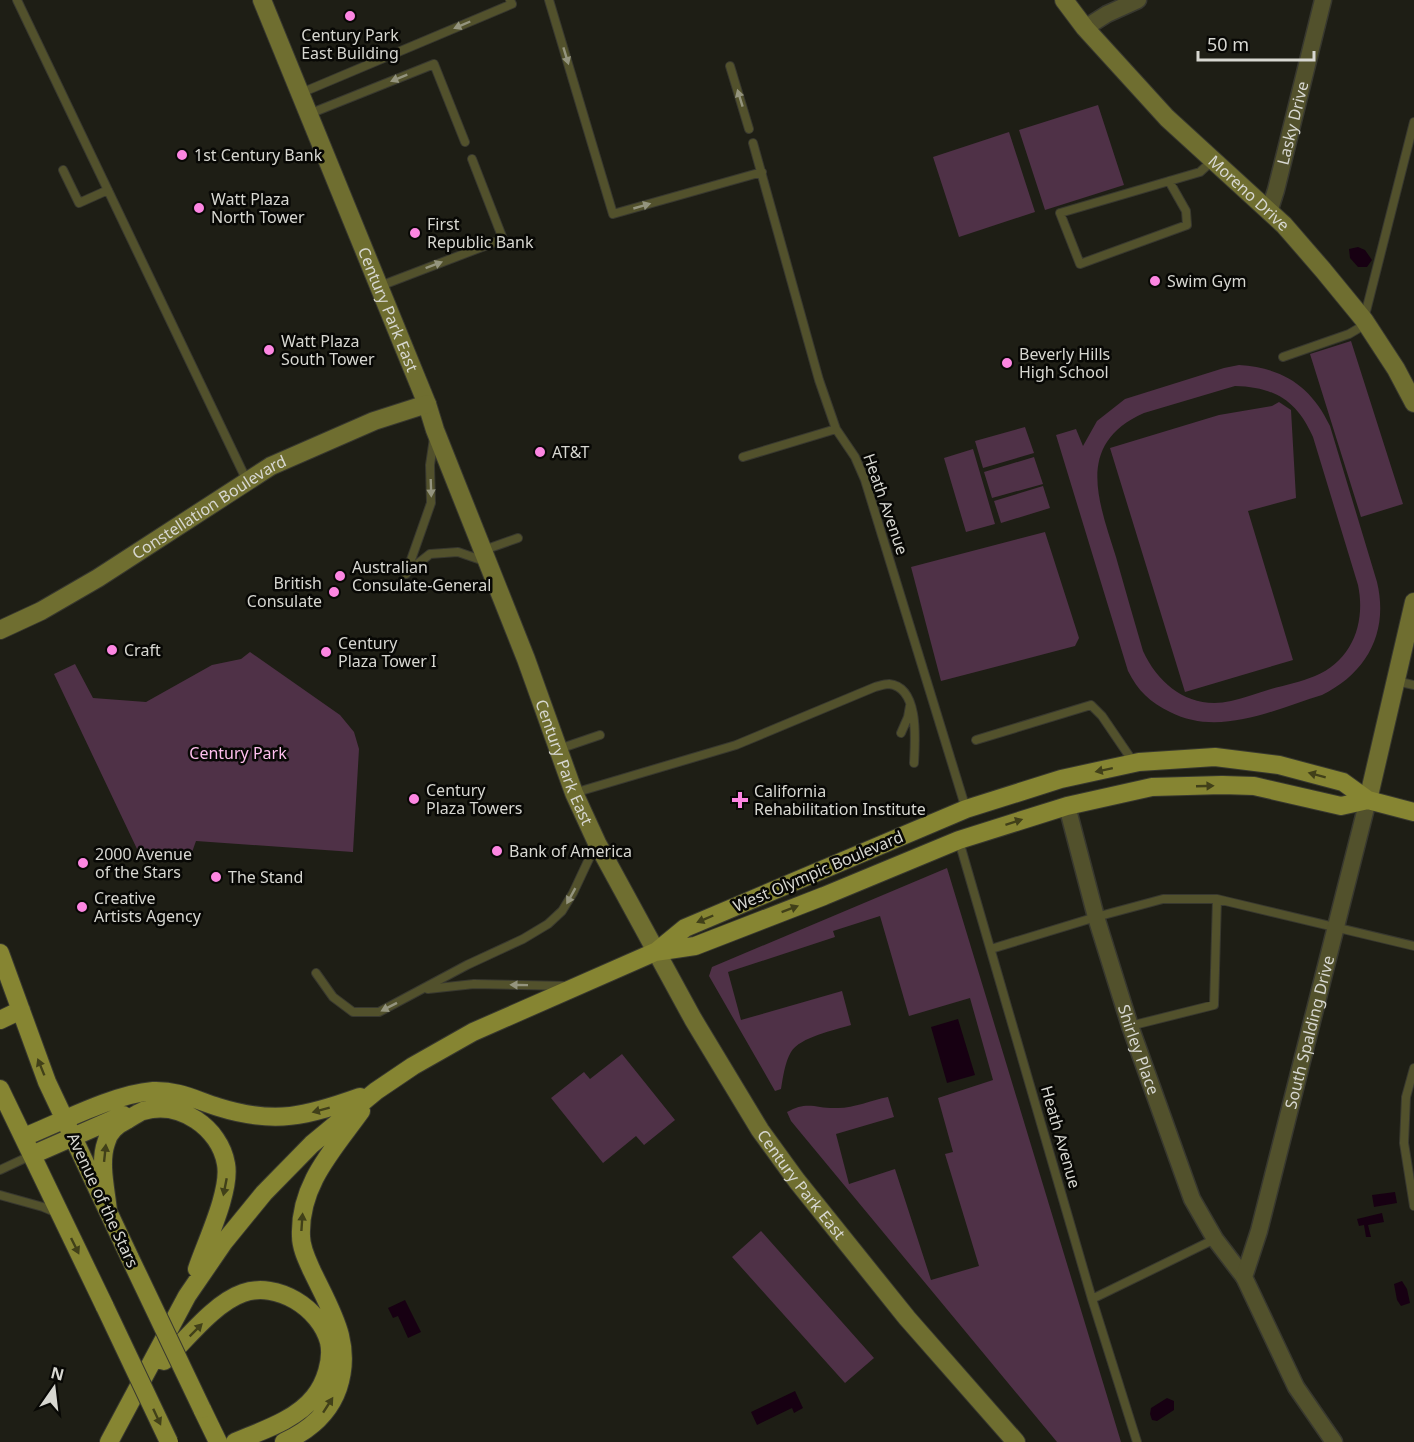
<svg xmlns="http://www.w3.org/2000/svg" width="1414" height="1442" font-family="'Noto Sans',sans-serif">
<rect width="100%" height="100%" fill="#1e1e15"/>
<path fill="#4f3147" fill-rule="evenodd" d="M1098,105L1124,185L1045,210L1019,130Z
M1009,132L1035,212L959,237L933,157Z
M1351,341L1403,504L1361,517L1310,354Z
M1239,365C1283,368 1311,386 1330,426L1377,582C1389,632 1367,673 1322,695C1273,710 1219,737 1170,712C1150,702 1138,691 1128,671L1056,435L1076,429L1083,446L1097,421L1125,399L1224,368ZM1235,386C1275,387 1297,401 1313,437L1358,585C1366,623 1352,661 1315,676C1301,682 1285,685 1271,689C1257,693 1244,698 1231,701C1191,710 1159,686 1143,651C1134,620 1125,589 1116,557C1099,502 1074,444 1144,413Z
M1279,402L1291,410L1296,498L1248,511L1293,660L1185,692L1110,448L1219,415L1272,406Z
M1025,427L1034,453L983,468L975,441Z
M973,449L995,524L966,532L944,458Z
M1034,457L1043,484L992,498L984,472Z
M1043,486L1050,508L1001,523L994,501Z
M1045,532L1079,638L1075,646L941,681L911,567Z
M250,652L340,715L354,732L359,749L353,852L196,841L191,855L138,851L54,674L75,664L93,698L146,702L212,665L241,659Z
M947,868L1121,1442H1057L791,1121L787,1112C808,1100 816,1109 838,1108C854,1108 872,1100 888,1097L894,1117L836,1134L849,1184L895,1169L931,1280L979,1266L945,1154L953,1152L938,1098L993,1080L970,998L909,1016L880,916L833,931L835,937L728,972L741,1020L842,991L851,1025C835,1030 800,1037 791,1052C785,1062 783,1077 781,1089L775,1091L709,976L712,967Z
M622,1054L675,1120L644,1145L636,1136L603,1163L551,1098L584,1072L590,1079Z
M761,1231L874,1358L845,1383L732,1257Z"/>
<path fill="#170012" d="M1358,247L1365,250L1372,260L1367,267H1358L1350,258L1349,249Z
M958,1019L975,1075L947,1083L931,1027Z
M1395,1192L1397,1203L1374,1207L1372,1195Z
M1382,1213L1384,1222L1368,1225L1371,1237H1366L1364,1225L1359,1226L1357,1219Z
M1402,1281L1407,1289L1410,1303L1401,1306L1397,1300L1394,1284Z
M405,1300L421,1332L408,1338L398,1316L393,1318L388,1308Z
M795,1391L803,1408L794,1413L792,1408L757,1425L751,1412Z
M1167,1398L1174,1401V1410L1157,1421L1152,1420L1150,1414L1151,1408Z"/>
<g fill="none" stroke-linecap="round" stroke-linejoin="round">
<defs>
<path id="lane" d="M17,0L247,481
M549,0L613,214L762,172
M730,66L749,129
M301,93L512,4L510,0
M309,114L434,64L465,142
M753,143L819,380L836,429L855,457L865,480L966,809
M63,170L79,203L108,190
M1169,181L1186,211L1187,225L1080,264L1060,213L1200,172L1213,160
M380,286L503,239L472,159
M1364,319L1414,122
M1283,357L1349,334L1366,324
M743,457L836,429
M484,550L518,538
M406,573L430,554L458,552L487,562
M406,574L431,503L430,465L434,438
M1396,681L1414,685
M901,733L908,717L910,706
M976,740L1091,705L1102,716L1134,763
M559,749L600,735
M574,793L736,745L875,687C879,686 885,684 889,684C920,687 915,742 914,763
M959,841L1092,1299L1137,1442
M991,949L1096,917L1163,899H1217L1414,946
M316,973L333,997L353,1012H379L467,965L523,939L548,924L562,911L573,893L596,844
M428,989L474,984L568,986
M1130,1026L1214,1005L1217,899
M1414,1068L1406,1097L1404,1143L1414,1206
M0,1170L32,1155
M0,1195L43,1207L57,1213
M1092,1299L1215,1239"/>
<g id="street">
<path d="M1085,28L1107,14L1138,0"/>
<path id="s1" d="M1269,212L1276,190L1323,0"/>
<path id="s2" d="M1067,806L1096,917L1130,1026L1192,1199L1215,1239L1244,1277"/>
<path id="s3" d="M1334,1442L1296,1387L1244,1277L1259,1231L1368,800"/>
</g>
<g id="secondary">
<path id="s4" d="M262,0L427,404L435,430L526,659L574,793L597,843L693,1019L760,1130L797,1181L907,1318L1016,1442"/>
<path id="s5" d="M1064,0L1085,28L1167,118L1284,225L1323,270L1364,320L1396,369L1414,403"/>
<path id="s6" d="M0,630L41,611L98,578L271,466L374,421L427,404"/>
<path d="M1368,800L1414,602"/>
</g>
<path id="primary" d="M657,951L685,928L966,809L1061,779L1139,762L1215,757L1279,765L1343,782L1368,800L1414,812
M0,953L47,1082L130,1258
M0,1020L21,1010
M0,1089L105,1307
M24,1137C61,1122 114,1094 153,1091C177,1090 196,1100 218,1107C275,1125 307,1116 360,1097
M32,1155L123,1115
M108,1211C106,1190 99,1163 106,1143C109,1131 117,1125 127,1120C132,1117 138,1113 143,1111C180,1100 220,1128 226,1164C231,1191 206,1242 197,1269
M164,1361C186,1340 214,1303 243,1293C277,1281 320,1308 329,1342C333,1360 325,1384 314,1397C296,1420 261,1431 235,1442
M202,1409L218,1442
M109,1442L187,1296L224,1242L264,1193L312,1144L376,1091L413,1066L473,1032L655,952L695,946L824,896L959,840L1067,806L1152,787L1222,785L1254,786L1341,806L1368,800
M284,1442C308,1431 329,1414 338,1388C353,1343 331,1311 312,1271C307,1260 301,1248 301,1236C299,1185 333,1150 361,1111"/>
</defs>
<use href="#lane" stroke="#38382f" stroke-width="10"/>
<use href="#street" stroke="#38382f" stroke-width="19"/>
<use href="#secondary" stroke="#38382f" stroke-width="20"/>
<use href="#primary" stroke="#38382f" stroke-width="20"/>
<use href="#lane" stroke="#52512c" stroke-width="8"/>
<use href="#street" stroke="#52512c" stroke-width="16"/>
<use href="#secondary" stroke="#6f6e30" stroke-width="18"/>
<use href="#primary" stroke="#868532" stroke-width="18"/>
<defs>
<path id="primary-bridge" d="M130,1258L202,1409
M105,1307L169,1442"/>
</defs>
<use href="#primary-bridge" stroke="#38382f" stroke-width="20" stroke-linecap="butt"/>
<use href="#primary-bridge" stroke="#868532" stroke-width="18"/>
</g>
<defs><path id="oneway-solid" d="M-6-.8H1V-3.2L6.5 0L1 3.2V.8H-6Z" transform="scale(1.5)"/></defs>
<g fill="#94947e">
<use href="#oneway-solid" transform="translate(462 25) rotate(157)"/>
<use href="#oneway-solid" transform="translate(566 56) rotate(73)"/>
<use href="#oneway-solid" transform="translate(399 78) rotate(158)"/>
<use href="#oneway-solid" transform="translate(740 98) rotate(-107)"/>
<use href="#oneway-solid" transform="translate(642 206) rotate(-16)"/>
<use href="#oneway-solid" transform="translate(434 265) rotate(-21)"/>
<use href="#oneway-solid" transform="translate(431 488) rotate(88)"/>
<use href="#oneway-solid" transform="translate(571 896) rotate(119)"/>
<use href="#oneway-solid" transform="translate(519 985) rotate(-179)"/>
<use href="#oneway-solid" transform="translate(389 1007) rotate(153)"/>
</g>
<g fill="#414019">
<use href="#oneway-solid" transform="translate(1104 770) rotate(168)"/>
<use href="#oneway-solid" transform="translate(1317 775) rotate(-165)"/>
<use href="#oneway-solid" transform="translate(1205 786) rotate(-2)"/>
<use href="#oneway-solid" transform="translate(1014 822) rotate(-18)"/>
<use href="#oneway-solid" transform="translate(790 909) rotate(-21)"/>
<use href="#oneway-solid" transform="translate(705 919) rotate(157)"/>
<use href="#oneway-solid" transform="translate(41 1067) rotate(-112)"/>
<use href="#oneway-solid" transform="translate(321 1110) rotate(165)"/>
<use href="#oneway-solid" transform="translate(105 1153) rotate(-84)"/>
<use href="#oneway-solid" transform="translate(225 1187) rotate(101)"/>
<use href="#oneway-solid" transform="translate(302 1222) rotate(-86)"/>
<use href="#oneway-solid" transform="translate(75 1246) rotate(64)"/>
<use href="#oneway-solid" transform="translate(196 1330) rotate(-45)"/>
<use href="#oneway-solid" transform="translate(328 1405) rotate(-57)"/>
<use href="#oneway-solid" transform="translate(157 1417) rotate(65)"/>
</g>
<g fill="#fd86e2" stroke="#080805" stroke-width="2">
<circle cx="350" cy="16" r="6"/>
<circle cx="182" cy="155" r="6"/>
<circle cx="199" cy="208" r="6"/>
<circle cx="415" cy="233" r="6"/>
<circle cx="1155" cy="281" r="6"/>
<circle cx="269" cy="350" r="6"/>
<circle cx="1007" cy="363" r="6"/>
<circle cx="540" cy="452" r="6"/>
<circle cx="340" cy="576" r="6"/>
<circle cx="334" cy="592" r="6"/>
<circle cx="112" cy="650" r="6"/>
<circle cx="326" cy="652" r="6"/>
<circle cx="414" cy="799" r="6"/>
<path d="M737 791h6v6h6v6h-6v6h-6v-6h-6v-6h6z"/>
<circle cx="497" cy="851" r="6"/>
<circle cx="83" cy="863" r="6"/>
<circle cx="216" cy="877" r="6"/>
<circle cx="82" cy="907" r="6"/>
</g>
<g text-anchor="middle" dominant-baseline="central" stroke-width="5" stroke-linejoin="round" paint-order="stroke">
<g font-size="16" fill="#d7d7d1" stroke="#080805" text-anchor="start">
<text x="350" y="35" text-anchor="middle">Century Park<tspan x="350" dy="18">East Building</tspan></text>
<text x="194" y="155">1st Century Bank</text>
<text x="211" y="199">Watt Plaza<tspan x="211" dy="18">North Tower</tspan></text>
<text x="427" y="224">First<tspan x="427" dy="18">Republic Bank</tspan></text>
<text x="1167" y="281">Swim Gym</text>
<text x="281" y="341">Watt Plaza<tspan x="281" dy="18">South Tower</tspan></text>
<text x="1019" y="354">Beverly Hills<tspan x="1019" dy="18">High School</tspan></text>
<text x="552" y="452">AT&amp;T</text>
<text x="352" y="567">Australian<tspan x="352" dy="18">Consulate-General</tspan></text>
<text x="322" y="583" text-anchor="end">British<tspan x="322" dy="18">Consulate</tspan></text>
<text x="338" y="643">Century<tspan x="338" dy="18">Plaza Tower I</tspan></text>
<text x="124" y="650">Craft</text>
<text x="426" y="790">Century<tspan x="426" dy="18">Plaza Towers</tspan></text>
<text x="754" y="791">California<tspan x="754" dy="18">Rehabilitation Institute</tspan></text>
<text x="509" y="851">Bank of America</text>
<text x="95" y="854">2000 Avenue<tspan x="95" dy="18">of the Stars</tspan></text>
<text x="228" y="877">The Stand</text>
<text x="94" y="898">Creative<tspan x="94" dy="18">Artists Agency</tspan></text>
</g>
<g font-size="16" fill="#d7d7d1" stroke="#080805">
<text stroke="none"><textPath href="#s1" startOffset="92">Lasky Drive</textPath></text>
<text stroke="none"><textPath href="#s5" startOffset="268">Moreno Drive</textPath></text>
<text stroke="none"><textPath href="#s4" startOffset="334">Century Park East</textPath></text>
<text transform="translate(886 504) rotate(71)">Heath Avenue</text>
<text stroke="none"><textPath href="#s6" startOffset="243">Constellation Boulevard</textPath></text>
<text stroke="none"><textPath href="#s4" startOffset="820">Century Park East</textPath></text>
<text transform="translate(818 871) rotate(-23)">West Olympic Boulevard</text>
<text stroke="none"><textPath href="#s3" startOffset="442">South Spalding Drive</textPath></text>
<text stroke="none"><textPath href="#s2" startOffset="254">Shirley Place</textPath></text>
<text transform="translate(1061 1137) rotate(74)">Heath Avenue</text>
<text stroke="none"><textPath href="#s4" startOffset="1306">Century Park East</textPath></text>
<text transform="translate(103 1200) rotate(65)">Avenue of the Stars</text>
</g>
<g font-size="16" fill="#febfed" stroke="#080805">
<text x="238" y="753">Century Park</text>
</g>
</g>
<g transform="translate(54 1388) rotate(14)" stroke="#080805" stroke-width="4.5" paint-order="stroke">
<path d="M0-4.5L10 22L0 15L-10 22Z" fill="#d7d7d1"/>
<text y="-9" font-size="16" font-weight="bold" text-anchor="middle" fill="#d7d7d1">N</text>
</g>
<path d="M1198 51v9h116v-9" fill="none" stroke="#d7d7d1" stroke-width="3"/>
<text x="1207" y="51" font-size="18" fill="#d7d7d1" stroke="#080805" stroke-width="4.5" paint-order="stroke">50 m</text>
</svg>
